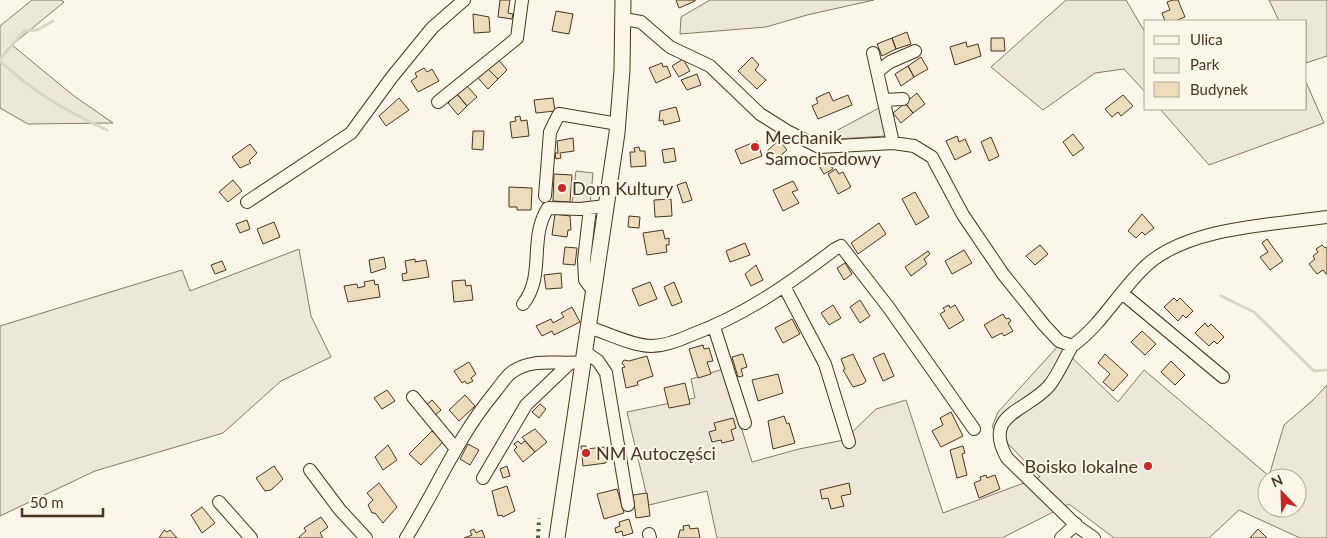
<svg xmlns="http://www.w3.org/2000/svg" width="1327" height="538" font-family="Lato,sans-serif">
<rect width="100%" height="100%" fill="#fbf6e9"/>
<path fill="#ede6d9" stroke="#887966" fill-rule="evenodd" d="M32,0H61L64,2L12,45L74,96L113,123L28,124L0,108V26Z
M710,0H874L807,15L766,27L680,34L681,17Z
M1066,0H1126L1146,34V93L1124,69L1095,73L1043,110L991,67Z
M1269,0H1327V56L1306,63V21H1279Z
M1306,82L1324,123L1209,165L1160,109H1306Z
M879,108L887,136L819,140Z
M299,249L311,316L331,357L281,381L223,433L95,471L0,516V326L182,270L190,291Z
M1059,345L1118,402L1144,370L1269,476L1284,425L1313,400L1327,385V538H1300L1239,510L1209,538H1114L1069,504L1002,538H717L707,491L649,505L627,412L695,398L691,379L723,369L752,462L799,449L844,440L876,409L906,400L943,513L1040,477L992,427L998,412ZM1267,478H1297V508H1267Z"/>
<path fill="#ede7d9" stroke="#887966" d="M576,171L593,173L590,205L572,203Z"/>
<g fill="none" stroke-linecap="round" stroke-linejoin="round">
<path stroke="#dcd4c6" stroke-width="3" d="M0,59L24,31L37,30L53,21
M0,61C33,92 66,111 107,130
M1221,296L1254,312L1314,371L1327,370"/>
</g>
<path fill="#ecdcbc" stroke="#4a3520" d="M500,0H510L508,13L513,14L512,19L498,17Z
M676,0H695V1L679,8Z
M1173,0H1178L1185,17L1175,21H1165L1162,13L1170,10L1167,2Z
M556,11L573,14L569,34L552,31Z
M473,14L489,17L490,32L474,33Z
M907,32L911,44L896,49L892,38Z
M892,38L896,49L882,56L877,44Z
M991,38H1004L1005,51H991Z
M966,42L967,47L978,44L981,56L955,65L950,47Z
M752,57L759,65L755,70L766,80L757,89L738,71Z
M921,57L928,69L914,77L908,66Z
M498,59L507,70L498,79L487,68Z
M683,59L690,71L679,77L672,66Z
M662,63L663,67L667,66L671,76L656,83L649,68Z
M908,66L914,77L901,86L895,74Z
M424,68L427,72L432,69L439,81L418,92L411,81L417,77L415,73Z
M487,68L498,79L488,89L477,77Z
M697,74L701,85L687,90L681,80Z
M467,86L477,97L467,106L457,94Z
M829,92L833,101L848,95L852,105L818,119L812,106L818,103L816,98Z
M917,93L925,104L913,113L905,103Z
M457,94L467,106L458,115L448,103Z
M1123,95L1133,106L1121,116L1118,112L1112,117L1105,109Z
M399,98L409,110L386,126L379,116Z
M553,98L555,111L536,113L534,100Z
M905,103L913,113L901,123L893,113Z
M676,107L680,121L664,125L663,120L659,121L660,111Z
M520,116L521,121L527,120L529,136L512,138L510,122L516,121L515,117Z
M473,131H484L483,150L472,149Z
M1073,134L1084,148L1073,156L1063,142Z
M957,136L959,142L965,139L971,152L955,160L946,141Z
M991,137L999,156L989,161L981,142Z
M573,138L574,151L560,153L561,158L556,159L555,153H558L557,141Z
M779,140L787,150L775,160L767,151Z
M757,141L762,156L741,164L735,150Z
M250,144L257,153L249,161L251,163L240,168L232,157Z
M639,147L640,151H645L646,166L631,167L630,152H635L634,148Z
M674,148L676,161L664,163L662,150Z
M827,159L833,169L824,174L818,164Z
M836,169L839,174L843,172L851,187L838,194L828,174Z
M554,174L572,175L570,202L553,201Z
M233,180L242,191L228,202L219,192Z
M793,181L798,190L792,192L799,203L783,211L773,190Z
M686,182L692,200L683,203L677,185Z
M509,187L532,188L531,210H517V207H509Z
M915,192L929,217L916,225L902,199Z
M671,199L672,216L655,217L654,200Z
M555,214L570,216L571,230H568L567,237L552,235Z
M1142,214L1154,228L1145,235L1142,232L1136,238L1128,231Z
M629,216L640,217L639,228L628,227Z
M247,220L250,229L240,233L236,224Z
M274,222L280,237L263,244L257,229Z
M879,223L886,234L858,254L851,243Z
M663,230L665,239L669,238V245H666L667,252L647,255L643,233Z
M1267,239L1283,261L1270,270L1260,257L1268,252L1262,243Z
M745,243L750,255L730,262L726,251Z
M1040,245L1048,254L1035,265L1026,256Z
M1322,245L1325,248L1327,247V275L1323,270L1317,274L1309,264L1315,259L1313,256L1318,252L1316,249Z
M565,247L577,248L575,265L563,264Z
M964,250L972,263L952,274L945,261Z
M928,251L930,254L924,259L927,264L911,276L905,267Z
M384,257L386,268L371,273L369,260Z
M415,259V262L426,260L429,277L403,281L402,274L407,273L405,261Z
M222,261L226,270L215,274L211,265Z
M845,263L852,274L844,280L837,268Z
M756,265L763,280L751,286L745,274Z
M561,273L562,288L546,289L544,275Z
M374,280L375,285L378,284L380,297L348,302L344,286L357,284L358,288L365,286L364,282Z
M465,280L466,286L471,285L473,300L454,302L452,281Z
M650,282L657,299L639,306L632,289Z
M674,282L682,302L672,306L664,287Z
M1174,298L1177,301L1180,298L1193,311L1186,318L1183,315L1178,321L1164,307Z
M860,300L870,316L860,323L850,307Z
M833,305L841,318L829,325L821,313Z
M949,305L950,308L955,305L964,320L949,329L940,314L945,311L943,308Z
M572,307L580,322L554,335L552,331L542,336L536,326L551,319L553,323L564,317L561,313Z
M1003,314L1006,319L1009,318L1011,321L1008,323L1013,331L1004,336L1002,333L992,338L984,325Z
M792,319L800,334L783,343L775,328Z
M1205,323L1208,327L1211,324L1224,337L1217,344L1214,341L1209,346L1195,333Z
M1142,331L1156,344L1145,355L1131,342Z
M703,345L704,349L709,348L713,361L707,362L711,374L698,378L689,349Z
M884,353L894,376L883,381L873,358Z
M743,354L747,367L741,369L743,376L738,377L732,357Z
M853,354L866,381L863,384L853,387L843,370L845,369L841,359Z
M1105,354L1128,375L1113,391L1103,382L1110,374L1098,363Z
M647,356L653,376L641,380L637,382L638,385L626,388L622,368L625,367L622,363L624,360L629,361Z
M1171,361L1185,375L1175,385L1161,372Z
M469,362L476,374L471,378L473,381L467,384L465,381L462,383L454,371Z
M778,374L783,393L758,401L752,380Z
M685,383L690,404L669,408L664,388Z
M387,390L395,401L382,409L374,398Z
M465,395L475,406L459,421L449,410Z
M432,400L441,410L433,417L424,407Z
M540,404L546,409L539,418L532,412Z
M951,412L963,436L941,447L932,431L943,425L940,418Z
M784,416L787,424L789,423L795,443L773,449L768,421Z
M733,418L736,428L731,430L734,440L722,443L721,440L712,442L709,432L716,430L714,423Z
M535,429L547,442L535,452L522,437Z
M432,431L443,442L421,465L409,454Z
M518,441L521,444L525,441L535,452L523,462L514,450L517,447L514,444Z
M468,444L479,450L470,465L460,459Z
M388,445L397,460L383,470L375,457Z
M581,446H586V449L605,447L606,463L583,466Z
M963,446L965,453L962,454L967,475L957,478L950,450Z
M274,466L283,479L271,490L265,491L256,478Z
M507,466L510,476L503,478L500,469Z
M986,475L987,478L995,475L1000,489L979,498L974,483L981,480L980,477Z
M379,483L397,507L383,523L375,513H372L368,505L373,500L367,493Z
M849,483L851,494L841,496L844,506L831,509L828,498L822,499L820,490Z
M507,486L515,511L503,517L502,515L498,516L492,491Z
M617,489L624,513L604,519L597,494Z
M647,493L650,516L636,518L633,495Z
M202,507L215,523L202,533L191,515Z
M321,517L328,527L320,533L323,538H298L306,531L304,528Z
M629,519L633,533L623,536L622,531L616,533L615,528L620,526L619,522Z
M689,525L690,529L698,528L700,538H678L680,530H684L683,526Z
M474,529L476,533L482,530L485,538H464L472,535L470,531Z
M1258,529L1267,538H1250Z
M164,530L167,532L170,530L177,538H159Z"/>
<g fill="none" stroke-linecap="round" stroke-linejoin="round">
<defs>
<path id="minor" d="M624,19L641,22L670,47L710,66L760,114L787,131L819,147L893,143L914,146L932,157L963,215L1003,274L1044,325L1059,341L1072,346C1103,324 1120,289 1148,264C1190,227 1272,225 1327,217
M873,53L893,143
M878,71L890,62L915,51
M884,100L903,99
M438,102L517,38L522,0
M545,196L550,132L559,114L618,124
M247,202L351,133L392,77L432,28L464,0
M590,208L584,260L585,280L594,292
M785,288L825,364L849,442
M1122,293L1223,377
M523,304C546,275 528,239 548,208L580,209L606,206
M588,327C608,333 630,345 651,346C663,346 680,340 691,335C745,315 789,284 835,249L841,246L889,308L974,429
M714,327L745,423
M1072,346C1065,358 1058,375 1049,386C1026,412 982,414 1007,458L1078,527L1094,538
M585,352L598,361L606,373L628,505
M413,397L456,449
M310,470L340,510L366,538
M483,478L526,405L570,363
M219,502L251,538
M649,534L650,538
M406,538C436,490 458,436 495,392C500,386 506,376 512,372C533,357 559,365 583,362
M1061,538L1076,524"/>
<path id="major" d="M557,538L617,133L622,70L623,0"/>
</defs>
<use href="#minor" stroke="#4a3520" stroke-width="14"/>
<use href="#major" stroke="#4a3520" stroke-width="17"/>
<use href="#minor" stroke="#fbf6e9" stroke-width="12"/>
<use href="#major" stroke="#fbf6e9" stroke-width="15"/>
<path stroke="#436837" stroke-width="4" stroke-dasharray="2.5 4" stroke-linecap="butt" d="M538,538L539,518"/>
</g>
<g fill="#c62828" stroke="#fbf6e9" stroke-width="2">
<circle cx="755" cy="147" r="5"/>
<circle cx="562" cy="188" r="5"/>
<circle cx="586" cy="453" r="5"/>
<circle cx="1148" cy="466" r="5"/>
</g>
<g text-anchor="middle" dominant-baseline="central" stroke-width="4" stroke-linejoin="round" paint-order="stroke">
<g font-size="18" fill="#4a3520" stroke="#fbf6e9" text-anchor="start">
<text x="765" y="137">Mechanik<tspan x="765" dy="21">Samochodowy</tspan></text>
<text x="572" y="188">Dom Kultury</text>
<text x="596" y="453">NM Autoczęści</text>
<text x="1138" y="466" text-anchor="end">Boisko lokalne</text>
</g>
</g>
<rect x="1144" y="20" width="162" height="90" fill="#fbf6e9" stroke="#b4a999"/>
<rect x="1154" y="36" width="25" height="8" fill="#fbf6e9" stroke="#b4a999"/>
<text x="1190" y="45" font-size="15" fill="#4a3520">Ulica</text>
<rect x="1154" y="58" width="25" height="15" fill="#ede6d9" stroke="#b4a999"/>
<text x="1190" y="70" font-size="15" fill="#4a3520">Park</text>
<rect x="1154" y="82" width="25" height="15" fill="#ecdcbc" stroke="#b4a999"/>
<text x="1190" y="95" font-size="15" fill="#4a3520">Budynek</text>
<g transform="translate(1282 493) rotate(337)"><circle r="24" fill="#fbf6e9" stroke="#b4a999"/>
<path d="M0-4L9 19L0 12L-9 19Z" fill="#c62828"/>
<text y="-8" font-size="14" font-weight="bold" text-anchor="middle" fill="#4a3520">N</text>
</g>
<path d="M22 508v8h81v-8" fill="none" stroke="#4a3520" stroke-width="2.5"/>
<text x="30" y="508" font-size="15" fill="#4a3520" stroke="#fbf6e9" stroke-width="4" paint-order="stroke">50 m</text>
</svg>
